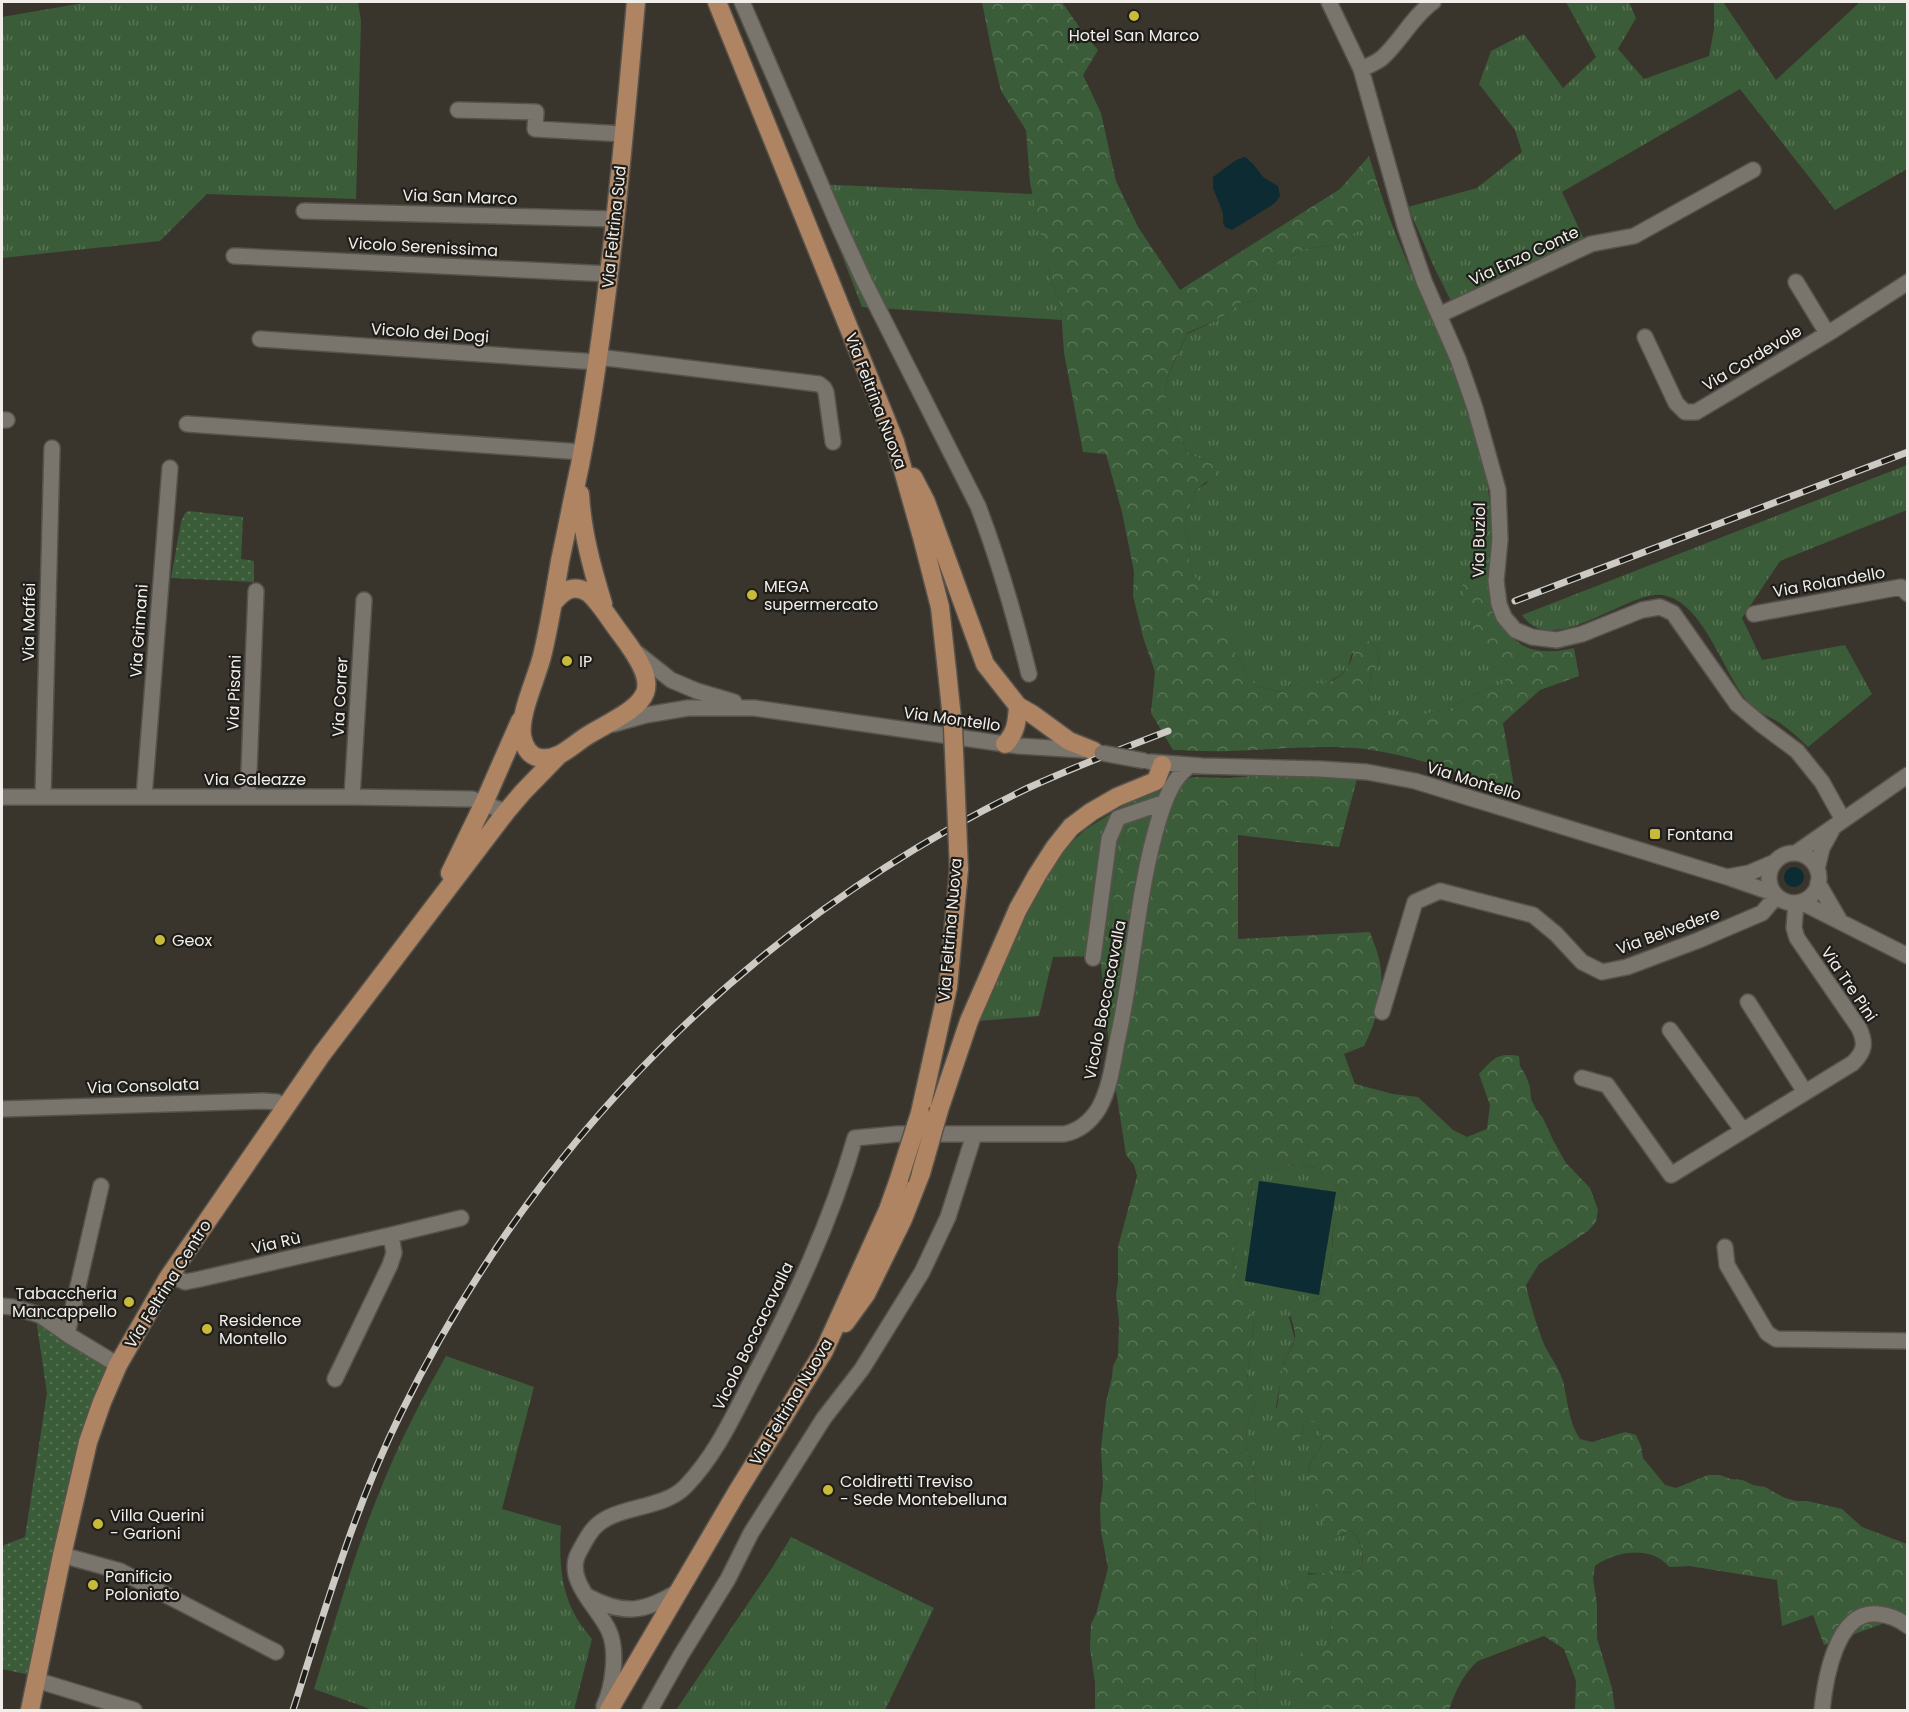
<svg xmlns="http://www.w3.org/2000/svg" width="1909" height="1712" font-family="Poppins,sans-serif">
<defs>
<pattern id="grass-tufts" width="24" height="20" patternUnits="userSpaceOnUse" patternTransform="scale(1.5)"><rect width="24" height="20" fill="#3b5c38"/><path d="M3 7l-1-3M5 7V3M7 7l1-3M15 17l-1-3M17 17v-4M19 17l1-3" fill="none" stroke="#587455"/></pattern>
<pattern id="forest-crowns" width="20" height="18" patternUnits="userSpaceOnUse" patternTransform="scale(1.5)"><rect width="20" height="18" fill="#3b5c38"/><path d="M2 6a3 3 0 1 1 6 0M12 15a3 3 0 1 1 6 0" fill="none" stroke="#587455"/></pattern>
<pattern id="park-dots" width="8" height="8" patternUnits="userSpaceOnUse" patternTransform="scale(1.5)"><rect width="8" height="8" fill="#3b5c38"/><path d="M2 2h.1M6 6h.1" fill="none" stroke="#587455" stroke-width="1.8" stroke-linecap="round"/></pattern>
</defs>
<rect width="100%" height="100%" fill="#39352d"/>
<path fill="url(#grass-tufts)" d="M89,2H358L361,21L356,199L207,194L160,241L2,258V17Z
M1566,2H1629L1636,18L1618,49L1644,79L1709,56L1714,29V2H1723L1776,80L1860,2H1907V169L1835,210L1740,89L1562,192L1584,239L1453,305L1434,267L1408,207L1477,188L1522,152L1515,130L1479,84L1491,51L1524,34L1563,88L1596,57Z
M814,184L1033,194L1049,273L1061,307L1062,320L862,307Z
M1378,185C1388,216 1400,246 1413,275C1420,289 1428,302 1434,316C1459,377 1483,440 1490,505L1476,511L1468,521L1476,546L1470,570L1462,580L1488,652C1502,662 1506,666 1505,683L1469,696L1448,710L1436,711L1424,715H1386L1374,709L1367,699L1371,674L1378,664L1379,651L1370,641L1351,655L1348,668L1339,676L1328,682L1316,685H1290L1280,692L1256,686L1247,677L1244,665L1235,655L1238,643L1211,614V594L1201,586L1194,576L1189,563L1190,550L1185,526L1191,502L1196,490L1207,483L1212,463L1189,454C1183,444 1165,402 1165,392C1165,378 1181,348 1187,334L1221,318L1241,303L1253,301L1264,276L1284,260L1306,249L1331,245L1363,228L1364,202Z
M1907,465V510L1780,561L1742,618L1762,660L1845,645L1872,694L1808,747C1799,738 1790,730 1780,723C1770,717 1757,712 1749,703C1723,674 1704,601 1662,595C1628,590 1551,660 1522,615Z
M1132,800L1114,886L1113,910L1100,956L1053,957L1039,1016L978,1021L983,992L1057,856L1085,830Z
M1257,1164L1269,1165L1279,1170L1289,1164L1316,1168L1332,1184L1342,1189L1347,1199C1344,1211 1336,1217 1334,1228C1332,1236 1332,1244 1332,1252C1330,1267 1326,1284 1320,1298L1305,1305L1289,1317L1295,1340L1284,1362L1276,1407L1301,1435L1304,1422H1316C1333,1452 1309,1451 1308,1474C1308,1479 1310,1484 1311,1489C1317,1513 1324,1520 1341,1536L1351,1530C1361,1542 1364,1551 1362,1566L1353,1573L1330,1571L1319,1574L1308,1573L1297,1609L1321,1601C1335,1618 1331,1627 1328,1647L1320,1653L1301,1709L1303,1710H1258L1255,1688L1261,1517L1256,1506L1254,1470L1246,1447L1247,1424L1255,1402L1247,1380L1254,1323L1236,1276L1233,1252L1237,1240L1245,1231L1249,1210L1248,1199L1252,1188L1253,1177Z
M446,1356L534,1387L502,1509L561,1526C559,1554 560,1587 574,1613C578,1622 586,1631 592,1639L574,1710H373L314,1689C335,1622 354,1553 381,1488C399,1443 422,1398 446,1356Z
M791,1537L934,1608L885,1710H676L772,1568Z"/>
<path fill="url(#forest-crowns)" d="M982,2H1062L1082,31L1098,50L1083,75L1101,113L1116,181L1138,227L1180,290L1340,189L1369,156L1378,185L1365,202L1363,228L1342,241L1331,245L1306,249L1284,260L1264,276L1253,301L1241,303L1221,318L1187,333C1181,348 1165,377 1165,392C1165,402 1183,444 1189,454L1212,463L1216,474L1196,490L1191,502L1185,526L1190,550L1189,563L1194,576L1201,586L1211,593L1219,604L1211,614L1223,626L1236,631L1238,643L1235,655L1244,665L1247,677L1256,686L1280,692C1284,689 1288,686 1292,685C1313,680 1328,690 1346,670C1350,665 1354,651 1358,644L1370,641L1379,651L1378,664L1371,674L1367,699L1374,709L1386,715H1424L1436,711L1448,710L1469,696L1505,683C1506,654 1488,661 1478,641C1469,622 1464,601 1462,580L1470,570L1476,546L1468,521L1476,511L1490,505C1492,524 1493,543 1491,561C1490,567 1488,574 1488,580C1489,591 1492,601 1496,611C1511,649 1536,657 1574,648L1579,676L1540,690L1503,723L1515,792C1466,775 1417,756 1365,749C1319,744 1274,750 1228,751C1210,752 1191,750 1173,750L1151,713L1155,672L1143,637L1133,596L1134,572L1122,512L1106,454L1083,452L1064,353L1061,307L1049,273L1030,183L1026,130L1001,91L992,53Z
M1300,772L1358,775L1339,847L1238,835V939L1370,932C1373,941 1377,950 1379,959C1386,987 1377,1021 1364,1046L1344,1054L1355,1084L1393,1094L1418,1097L1453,1130L1467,1137L1487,1129L1490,1105L1479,1074C1493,1059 1497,1052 1519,1056L1520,1066L1526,1076L1530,1087L1531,1099L1536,1109L1543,1118L1553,1140L1566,1163L1590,1188L1598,1210L1596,1222L1588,1231L1539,1264L1526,1285C1529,1300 1540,1338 1548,1352C1554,1362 1559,1369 1563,1381C1568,1401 1568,1421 1580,1439L1592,1442L1625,1432L1636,1435L1641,1446L1643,1458L1665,1485L1676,1488L1708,1475H1720L1731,1479L1743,1480L1753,1485L1765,1487L1785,1498L1796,1501H1807L1842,1509L1862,1527L1907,1544V1615L1824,1645L1813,1615L1782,1626L1777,1580L1689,1566L1669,1567C1651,1545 1615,1551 1595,1566L1593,1578L1597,1604V1638L1612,1688L1615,1710H1575L1576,1681L1564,1649L1544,1636L1478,1661C1463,1674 1455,1692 1449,1710H1303C1290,1686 1285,1664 1309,1646L1320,1653L1328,1647C1331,1627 1335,1618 1321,1602L1297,1609L1286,1605C1283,1590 1286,1586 1296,1575L1319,1574L1330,1571L1353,1573L1362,1566C1364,1551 1362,1542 1351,1530L1331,1541C1325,1525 1307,1490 1308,1474C1310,1450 1333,1452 1316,1422H1304L1301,1435L1295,1445C1263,1431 1278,1417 1279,1393C1280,1383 1281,1371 1285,1361C1287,1354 1294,1346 1295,1339C1296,1328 1289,1317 1289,1306L1305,1305L1320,1298C1326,1284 1330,1267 1332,1252C1333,1242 1332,1233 1335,1224C1337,1214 1344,1210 1347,1199L1342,1189L1332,1184L1316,1168L1289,1164L1279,1170L1269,1165H1257L1253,1177L1252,1188L1248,1199L1250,1221L1245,1231L1237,1240L1233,1252L1236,1276L1254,1322L1247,1380L1255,1402L1247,1424L1246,1447L1254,1470L1256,1506L1261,1516L1255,1688L1258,1710H1095V1683L1090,1648L1091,1624L1096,1614L1108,1568L1101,1531L1100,1508L1103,1485L1101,1449L1106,1402L1112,1377L1113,1366L1118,1356L1119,1321L1116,1294L1118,1282V1247L1137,1176L1134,1165L1126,1155L1109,1045L1100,956L1113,910L1114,886L1132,800L1167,785L1194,777L1228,778Z"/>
<path fill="url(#park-dots)" d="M188,511L243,517L241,559L254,561V582L171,578L181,522L185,513Z
M36,1319L51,1327L110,1371L30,1675L2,1669V1549L4,1545L25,1537L47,1393Z"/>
<path fill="#0c2b32" d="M1245,157L1253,164L1264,178L1278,186L1280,196L1275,203L1232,230L1225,227L1223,222V213L1213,188V177L1236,160Z
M1784 877a10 10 0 1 1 20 0a10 10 0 1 1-20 0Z
M1259,1181L1336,1192L1319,1295L1245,1281Z"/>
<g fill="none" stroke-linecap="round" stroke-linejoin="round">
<defs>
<path id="minor" d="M742,2L840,229L864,281L978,506C999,561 1015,617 1029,674
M1329,2L1361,69L1405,226L1424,281L1458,359L1475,408L1498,490L1500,539L1496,581L1499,604L1504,617L1515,630L1532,637L1557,640L1582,634L1642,610L1660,607L1673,613L1737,704L1762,725L1797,751L1822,782L1843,820
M1361,69C1368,66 1376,63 1382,58C1401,41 1412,17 1433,2
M458,110L536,112L535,129L624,134
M304,211L615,219
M234,256L610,274
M1796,282L1827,333
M1439,315L1591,244L1634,236L1753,170
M1645,337L1676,403L1685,412H1696L1832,331L1908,282
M260,339L597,362
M598,357L819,384L824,388L826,392L833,442
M2,420H7
M187,424L582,452
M1754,614L1901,587L1908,594
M637,653L671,680L697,691L734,702
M614,724L646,715L688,708H754L1019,746L1083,750
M1151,762L1202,766L1320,769L1367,772L1415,781L1727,877L1773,893
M2,797H352L472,799L506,812
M43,797L52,448
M144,797L170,468
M248,797L256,591
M352,797L364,600
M1796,853L1908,775
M1769 878a25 25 0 1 1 50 0a25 25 0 1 1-50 0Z
M1817,869L1822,848L1832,830
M1727,877L1749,873L1775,862
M1818,883L1840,921
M1801,902L1908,956
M1093,958L1109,839L1118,818L1165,802
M1748,1002L1805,1092
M1382,1012L1415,902L1440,891L1533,915L1556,934L1582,962L1602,972L1627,967L1699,940L1762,913L1776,897
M1670,1030L1743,1131
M1582,1078L1607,1085L1671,1175L1853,1063C1865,1051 1866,1043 1859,1028L1797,938L1794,928L1796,903
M2,1109L263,1101L277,1102L285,1107
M1725,1247L1727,1265L1767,1333L1776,1339L1908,1341
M168,1278H176L185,1282L200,1279L391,1235L461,1218
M2,1306L12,1307L40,1315L70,1336L118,1365
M67,1334L101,1186
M335,1379L390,1265L394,1253L391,1235
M62,1555L120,1571L276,1652
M587,1596C624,1616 645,1612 679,1591
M36,1680L134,1710
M604,1706C613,1687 618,1651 609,1631C599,1608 565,1581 578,1554C583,1545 588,1534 595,1527C616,1505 662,1510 685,1487C715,1456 733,1417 752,1380C793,1302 831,1222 855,1138L897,1134H1064C1079,1131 1091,1121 1099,1108C1110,1088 1113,1063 1117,1042C1134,968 1137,891 1159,819C1165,800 1172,780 1187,768
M650,1710L681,1655L728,1579L751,1533L824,1418L862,1369L922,1272L948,1217L974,1135
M1822,1710C1825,1681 1836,1609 1878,1614C1889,1615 1899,1619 1908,1626"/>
<path id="major" d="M717,2L895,442L922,537L940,607L947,671
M913,477L926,502L985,664L1018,706L1032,714L1069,741L1094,751
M580,494C582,532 592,568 603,604
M553,603C563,591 573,583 589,593C601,604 610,620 620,633C667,695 648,701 590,734C574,743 560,761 540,758C529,756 524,746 522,736C519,712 538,676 543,652C550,622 555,591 560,561C567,529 573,497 580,465C609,312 622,157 636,2
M1005,744C1016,733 1017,722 1018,706
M450,873L484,803L520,721
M939,1110L969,1021L1018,909L1037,875L1055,847L1071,827L1091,812L1117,797L1156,781L1162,765
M920,1113L948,987L959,869
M845,1323L866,1294L903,1219L921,1173
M30,1710L62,1555L88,1442L102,1402L118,1365L168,1278L322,1054L506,812L523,792L558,756
M609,1710L737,1492L824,1351L888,1210L899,1179"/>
</defs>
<use href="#minor" stroke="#56534c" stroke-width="18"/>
<use href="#major" stroke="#56534c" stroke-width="21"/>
<use href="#minor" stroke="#7a756c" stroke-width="15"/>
<use href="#major" stroke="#af8462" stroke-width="18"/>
<defs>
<path id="rail" d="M1515,601L1908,452
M293,1710C325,1610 354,1508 401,1413C535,1140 753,920 1028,788C1074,767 1121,749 1168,731"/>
</defs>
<use href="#rail" stroke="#cdcac4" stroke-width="7"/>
<use href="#rail" stroke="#1e1d19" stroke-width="4.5" stroke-dasharray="14" stroke-linecap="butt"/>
<defs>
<path id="minor-bridge" d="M1102,753L1145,761"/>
<path id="major-bridge" d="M947,671L953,728L959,869
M921,1173L939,1110
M899,1179L920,1113"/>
</defs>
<use href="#minor-bridge" stroke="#56534c" stroke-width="18" stroke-linecap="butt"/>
<use href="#major-bridge" stroke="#56534c" stroke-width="21" stroke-linecap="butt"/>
<use href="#minor-bridge" stroke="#7a756c" stroke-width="15"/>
<use href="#major-bridge" stroke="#af8462" stroke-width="18"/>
</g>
<g fill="#c9bb3a" stroke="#1e1d19" stroke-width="2">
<circle cx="1134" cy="16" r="6"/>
<circle cx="752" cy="595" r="6"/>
<circle cx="567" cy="661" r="6"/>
<rect x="1649" y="828" width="12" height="12" rx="3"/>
<circle cx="160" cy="940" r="6"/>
<circle cx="129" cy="1302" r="6"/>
<circle cx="207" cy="1329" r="6"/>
<circle cx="828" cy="1490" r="6"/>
<circle cx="98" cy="1524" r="6"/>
<circle cx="93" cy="1585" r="6"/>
</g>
<g text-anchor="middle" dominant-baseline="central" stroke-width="4.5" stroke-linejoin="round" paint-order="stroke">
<g font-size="16" fill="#f1eee9" stroke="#1e1d19" text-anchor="start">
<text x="1134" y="35" text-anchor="middle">Hotel San Marco</text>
<text x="764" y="586">MEGA<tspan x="764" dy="18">supermercato</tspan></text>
<text x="579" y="661">IP</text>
<text x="1667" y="834">Fontana</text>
<text x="172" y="940">Geox</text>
<text x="117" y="1293" text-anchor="end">Tabaccheria<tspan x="117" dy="18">Mancappello</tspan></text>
<text x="219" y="1320">Residence<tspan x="219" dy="18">Montello</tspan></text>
<text x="840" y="1481">Coldiretti Treviso<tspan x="840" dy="18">- Sede Montebelluna</tspan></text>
<text x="110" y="1515">Villa Querini<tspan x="110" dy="18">- Garioni</tspan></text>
<text x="105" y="1576">Panificio<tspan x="105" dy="18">Poloniato</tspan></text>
</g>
<g font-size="16" fill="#f1eee9" stroke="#1e1d19">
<text transform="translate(460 197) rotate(2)">Via San Marco</text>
<text transform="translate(614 227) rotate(-84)">Via Feltrina Sud</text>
<text transform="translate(423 247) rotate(3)">Vicolo Serenissima</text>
<text transform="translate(1524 256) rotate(-25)">Via Enzo Conte</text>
<text transform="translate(430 333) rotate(4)">Vicolo dei Dogi</text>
<text transform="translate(1752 358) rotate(-31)">Via Cordevole</text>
<text transform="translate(876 401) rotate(69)">Via Feltrina Nuova</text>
<text transform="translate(1479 540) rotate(-89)">Via Buziol</text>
<text transform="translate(1829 582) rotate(-10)">Via Rolandello</text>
<text transform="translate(29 622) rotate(-89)">Via Maffei</text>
<text transform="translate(139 631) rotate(-86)">Via Grimani</text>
<text transform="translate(234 693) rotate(-88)">Via Pisani</text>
<text transform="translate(340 697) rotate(-87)">Via Correr</text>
<text transform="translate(952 719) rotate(8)">Via Montello</text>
<text x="255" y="779">Via Galeazze</text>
<text transform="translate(1474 781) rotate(17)">Via Montello</text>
<text transform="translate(950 930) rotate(-85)">Via Feltrina Nuova</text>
<text transform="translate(1668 931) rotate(-20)">Via Belvedere</text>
<text transform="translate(1849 984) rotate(56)">Via Tre Pini</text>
<text transform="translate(1105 1000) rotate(-79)">Vicolo Boccacavalla</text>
<text transform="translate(143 1086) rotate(-2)">Via Consolata</text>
<text transform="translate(276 1243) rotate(-13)">Via Rù</text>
<text transform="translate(168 1284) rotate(-58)">Via Feltrina Centro</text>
<text transform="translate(753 1336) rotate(-64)">Vicolo Boccacavalla</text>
<text transform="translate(791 1402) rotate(-59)">Via Feltrina Nuova</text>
</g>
</g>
<rect width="1909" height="1712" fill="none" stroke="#f1eee9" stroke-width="6"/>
</svg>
